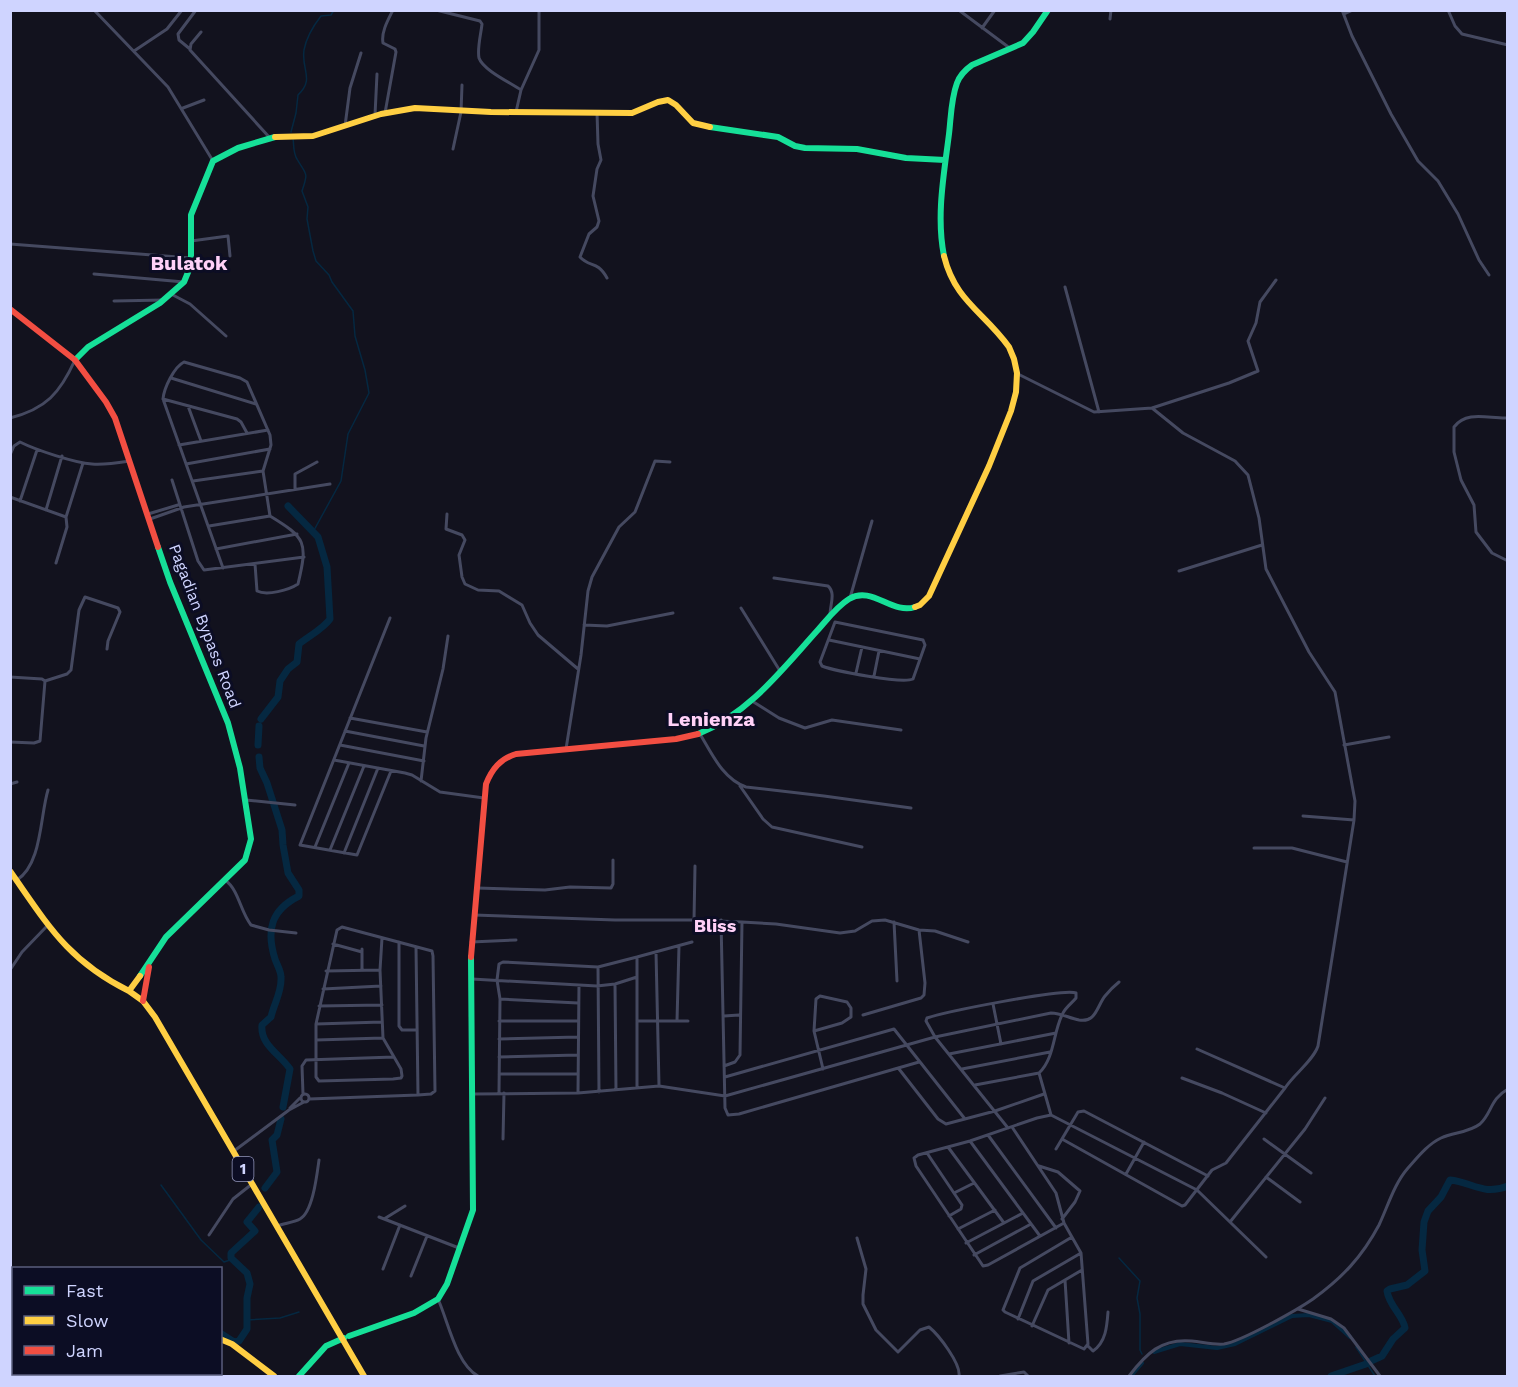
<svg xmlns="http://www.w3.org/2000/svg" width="1518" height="1387" font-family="'Work Sans',sans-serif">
<rect width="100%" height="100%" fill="#12121e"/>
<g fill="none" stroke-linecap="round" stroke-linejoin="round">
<path stroke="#052841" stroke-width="1.5" d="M291,132L296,113L298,95C315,79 301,70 304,50C306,39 314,25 321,16L331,15L334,10
M293,138C294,145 293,153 297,159C306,175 309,171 302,191L308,207L307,219L313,251L316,261L329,275L332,282L353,311L355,336L365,370L369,393L348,434L341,481L313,532
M161,1185L201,1240L224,1262L233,1259
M1119,1258L1140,1281L1137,1298L1140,1314V1350L1142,1354
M247,1320L280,1318L299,1312
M1356,1347L1375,1376"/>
<path stroke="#052841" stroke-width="4" d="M1154,1352L1180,1344L1217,1348L1235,1344L1292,1316L1309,1315L1332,1321L1350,1337
M1131,1376L1142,1363"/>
<path stroke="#052841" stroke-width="7" d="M261,719L278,697L280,681L288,669L297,662L299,644C309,636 323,629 330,619L327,567L318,537L288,506
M258,745L259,726
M259,757L260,768L267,783L282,830L283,845L288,873L299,890V896C271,910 266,930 275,959C277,965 281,971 281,977C282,992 274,1003 271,1017L262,1025C260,1045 280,1054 290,1069L283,1107
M265,1188L277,1172L272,1140L277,1135L281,1119
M10,1318L14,1317
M220,1333L234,1342L239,1341L247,1329V1298L250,1284L247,1273L231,1258V1253L255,1231L247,1222L259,1207
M1371,1361L1382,1356L1393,1339L1405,1328C1403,1315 1389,1306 1387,1291L1390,1289L1407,1285L1425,1271L1422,1250L1424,1222L1428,1211L1441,1197L1450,1180C1472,1182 1483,1196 1508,1186
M1331,1376L1369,1363"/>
<path stroke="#454960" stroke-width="3" d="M94,10L168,87L213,161
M436,10L480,21L482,24C481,34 477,48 479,58C483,70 511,83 521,90
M1342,10L1352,36L1391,114L1418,161L1438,181L1458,214L1479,260L1489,275
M1448,10L1455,26L1462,34L1508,45
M960,11L1011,49
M1344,14L1353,10
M1110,19L1111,10
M982,28L995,10
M201,32L191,44L190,50L270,138
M190,49L179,40L178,34L196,10
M134,51L167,29L182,10
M183,108L204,100
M516,112L521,90L539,50V10
M597,112L598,144L601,160L597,169L593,196L599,221L597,227L589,234L580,257C590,268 597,260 607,278
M385,113L396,52L395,49L383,43C381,32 388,20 393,10
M375,115L377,74
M345,126L350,88L361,53
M453,149L461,112L462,85
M191,241L228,236L230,256
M10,244L191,258
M94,274L184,282
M1065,287L1099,412
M171,294L190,304L226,336
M114,301L164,300
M1018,374L1094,412L1152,408L1183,433L1235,461L1248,475L1259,518L1266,569L1309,652L1335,692L1355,801L1354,820L1318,1046C1313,1061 1294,1074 1285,1088
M171,378L256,404
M163,399L237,419L241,422L247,433
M188,406L201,441
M1152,408L1229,383L1258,371L1248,341L1256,323L1260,302L1276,280
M10,418C46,409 60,393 75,360
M1508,418C1489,419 1467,410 1454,427V452L1461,480L1474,505L1476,532L1492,553L1508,561
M179,445L268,430
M10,455L14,446L20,442C36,450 75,463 92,464C105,465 117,463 130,461
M186,464L270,449
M172,480L198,561L204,570L304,557
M193,481L263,471
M295,489V474L317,462
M10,497L66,517L83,463
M20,501L37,450
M46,510L62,456
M148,514L178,505
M447,514L446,529L462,535L465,540L459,555L462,577L465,584L478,590L499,591L522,605L530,623L538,635L578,669
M150,519L184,507L330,484
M209,526L270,516
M216,549L297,534
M56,563L67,527L66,517
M223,568L163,399C164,388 174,367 184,362L240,378L247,382L270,435L271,445L263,471L270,516C306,538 308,542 298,584C289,590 267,596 257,591L255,564
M1179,571L1262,545
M774,578L828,586C836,593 830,605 830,615
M850,598L872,521
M741,608L780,671
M390,618L300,845L357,855L391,771
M835,622L923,640L925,645L913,679C902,684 835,671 822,666L820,662Z
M584,625L607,626L673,613
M829,640L920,659
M856,673L862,647
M874,676L879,651
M10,677L42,679L45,681L67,674L71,670L79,610L85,597L118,608L120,612L108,641L107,649
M752,701L779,718L805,728L832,720L901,730
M350,718L427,732
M345,731L424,746
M700,734C712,754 723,779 746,787L824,796L911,808
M10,742L34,743L40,741L45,681
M340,745L424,761
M1344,745L1389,737
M566,749L581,655L588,591L592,577L619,527L635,512L655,461L670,462
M334,760L405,773L412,775L440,792L484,798
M421,781L426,738L443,669L448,636
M10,784L17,782
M740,786L763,819L772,827L862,847
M246,800L295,805
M1303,816L1354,820
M315,847L349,763
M1254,848H1292L1347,862
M330,850L364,766
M344,853L378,768
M17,880C42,864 40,816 48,790
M225,880C239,890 240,911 251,925L269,930L296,933
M477,888L545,890L570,887L611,888L613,884V860
M474,915L615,920H694L695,866
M694,920L742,922
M721,920L725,1108L728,1115L739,1114L919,1062
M894,922L897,981
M399,942V1026L402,1030H416
M471,942L516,940
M333,944L362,952
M416,947L418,1095
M362,949V970
M656,952L659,1085
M598,967L599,1092
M10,970L22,952L48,925
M326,971L380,970
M472,979L597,986L615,984L637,977
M615,984L616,1090
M323,989L381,986
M820,996L847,1002L851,1008V1017L842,1023L814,1031L816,999Z
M500,999L578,1003
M993,1004L1001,1044
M319,1006L382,1005
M863,1015L921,998L924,995L925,983L919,930
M724,1016L739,1015
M499,1021H578
M637,1021H688
M677,1021L679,946
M316,1024L382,1022
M814,1031L823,1069
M499,1039L578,1037
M316,1040L383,1038
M949,1054L1056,1033
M499,1057L578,1055
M724,1066L735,1062L740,1055L742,922L776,924L840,933L855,931L872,921L885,920L919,930L935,931L968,942
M899,1069L938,1119L946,1124L995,1111L1044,1094
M962,1069L1050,1052
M1039,1073L1051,1115
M499,1074H578
M725,1077L894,1029L965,1119
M1182,1078L1222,1093L1266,1113
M975,1085L1039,1073C1055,1058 1053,1031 1063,1013C1066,1007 1072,1003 1076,998V993C1064,988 944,1012 927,1018L926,1021L935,1037L1051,1013C1061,1013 1069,1018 1079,1020C1096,1023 1097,1006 1105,996C1109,991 1114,986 1119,982
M637,1088V957L692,942
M499,1093L500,999L497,980L499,964L503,962L598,967L637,957
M578,1093L579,985
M301 1098a4 4 0 1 1 8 0a4 4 0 1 1-8 0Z
M303,1094L302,1066L306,1060L394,1057
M472,1094L578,1093L659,1086L725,1096L935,1037L1008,1128
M309,1099L418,1095L431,1094L435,1091L433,956L432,951L342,927L337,930L316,1024V1077L319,1081L393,1079L401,1078L402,1076L401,1069L383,1038L380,970L382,938
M290,1108L300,1098
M1012,1127L1056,1193L1064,1223
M988,1135L1056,1228
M503,1139L504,1093
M1062,1139L1182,1206L1185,1205L1212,1170L1226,1163L1285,1088L1197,1049
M1264,1139L1311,1173
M970,1141L1040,1236
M948,1147L1004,1223
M1056,1149L1078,1112L1084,1111L1208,1176
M234,1151L289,1110L304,1102
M927,1153L962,1205L961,1209L949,1216
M1039,1166L1058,1172L1080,1191L1075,1202L1062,1219
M1126,1174L1144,1142
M1266,1177L1300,1202
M954,1193L974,1183
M379,1217L459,1248
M384,1219L405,1206
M1230,1222L1305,1129L1325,1098
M277,1226C284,1223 293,1223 300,1219C313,1212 317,1174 319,1160
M958,1229L995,1210
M209,1235L233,1199L252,1184
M1072,1237L1020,1268L1003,1310L1005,1312L1084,1349L1088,1344L1081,1253L1064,1223L988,1265L983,1266L916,1166L914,1158L918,1155L970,1141L1037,1118L1051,1115L1197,1190L1266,1257
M857,1238L866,1269L863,1295V1304L876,1330L898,1352L920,1330L929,1327C939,1335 961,1364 959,1376
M966,1243L1023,1213
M974,1255L1031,1224
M383,1269L400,1225
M411,1276L427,1236
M1065,1280L1069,1343
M438,1299C448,1321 456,1364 478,1376
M1298,1309L1331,1319L1344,1328L1380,1376
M1018,1319L1033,1281L1081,1253
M1032,1326L1048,1290L1082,1270
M1088,1346L1093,1351C1106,1342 1107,1326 1108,1312
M1000,1376L1024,1372L1028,1376
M1129,1376C1146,1354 1161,1338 1192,1341C1203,1342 1213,1345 1224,1344C1242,1341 1297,1310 1313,1299C1342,1278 1362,1257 1379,1225C1388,1206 1394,1184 1408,1168C1417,1158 1428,1144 1441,1138C1454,1132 1468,1133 1480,1124C1492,1113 1490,1099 1508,1089"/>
<path stroke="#16e098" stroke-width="6" d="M710,127L778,137L795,146L805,148L857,149L906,158L945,160
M944,256C936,216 944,174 949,134C951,117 951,99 957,83C960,75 965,70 972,65L1023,43L1033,32L1048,10
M75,360L88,347L160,303L184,282L191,265V215L213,161L238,148L275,137
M698,734C748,714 781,671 816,632C826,621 836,607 849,599C872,585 892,615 915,607
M140,976L166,937L245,860L251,839L240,768L228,723L170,582L158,547
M349,1336L414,1313L438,1299L447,1284L473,1210L471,957
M27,1376L37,1374
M299,1376L326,1346L344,1338"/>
<path stroke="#ffcf43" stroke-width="6" d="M275,137L313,136L381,114L415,108L491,112L632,113L658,102L668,100L676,105L693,123L710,127
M915,607L920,605L929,596L989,466L1011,411L1016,392L1017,373L1014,359L1009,347C984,312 955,301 944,256
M10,871C48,925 67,960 129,991
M140,976L129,991L143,1001L155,1017L364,1376
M220,1339L232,1344L274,1376"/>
<path stroke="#f24e42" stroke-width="6" d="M10,309L75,360L106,402L115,418L158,547
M471,957L486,784C492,769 500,759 516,754L676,739L698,734
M143,1001L149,967"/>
</g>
<g text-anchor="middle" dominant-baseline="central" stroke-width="6" stroke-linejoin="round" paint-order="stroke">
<rect fill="#0c0d24" stroke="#9498bd" stroke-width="1.5" x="232.5" y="1157" width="21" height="24" rx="4.5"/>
<g font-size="15" font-weight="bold" fill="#cfd4ff">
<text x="243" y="1169">1</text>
</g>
<g font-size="16" fill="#cfd4ff" stroke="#0c0d24">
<text transform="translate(205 626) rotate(69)">Pagadian Bypass Road</text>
</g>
<g font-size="18" font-weight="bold" fill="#ffd1f8" stroke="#0c0d24">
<text x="715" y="925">Bliss</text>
</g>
<g font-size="20" font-weight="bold" fill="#ffd1f8" stroke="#0c0d24">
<text x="189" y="263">Bulatok</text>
<text x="711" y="719">Lenienza</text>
</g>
</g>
<rect width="1518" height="1387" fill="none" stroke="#cfd4ff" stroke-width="24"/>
<rect x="12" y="1267" width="210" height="108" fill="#0c0d24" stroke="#5a5d7c" stroke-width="1.5"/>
<rect x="24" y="1286" width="30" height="9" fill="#16e098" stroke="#5a5d7c" stroke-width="1.5"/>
<text x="66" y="1297" font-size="18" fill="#cfd4ff">Fast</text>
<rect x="24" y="1316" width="30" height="9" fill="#ffcf43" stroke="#5a5d7c" stroke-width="1.5"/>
<text x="66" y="1327" font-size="18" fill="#cfd4ff">Slow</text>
<rect x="24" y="1346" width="30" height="9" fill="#f24e42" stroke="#5a5d7c" stroke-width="1.5"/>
<text x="66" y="1357" font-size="18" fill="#cfd4ff">Jam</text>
</svg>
